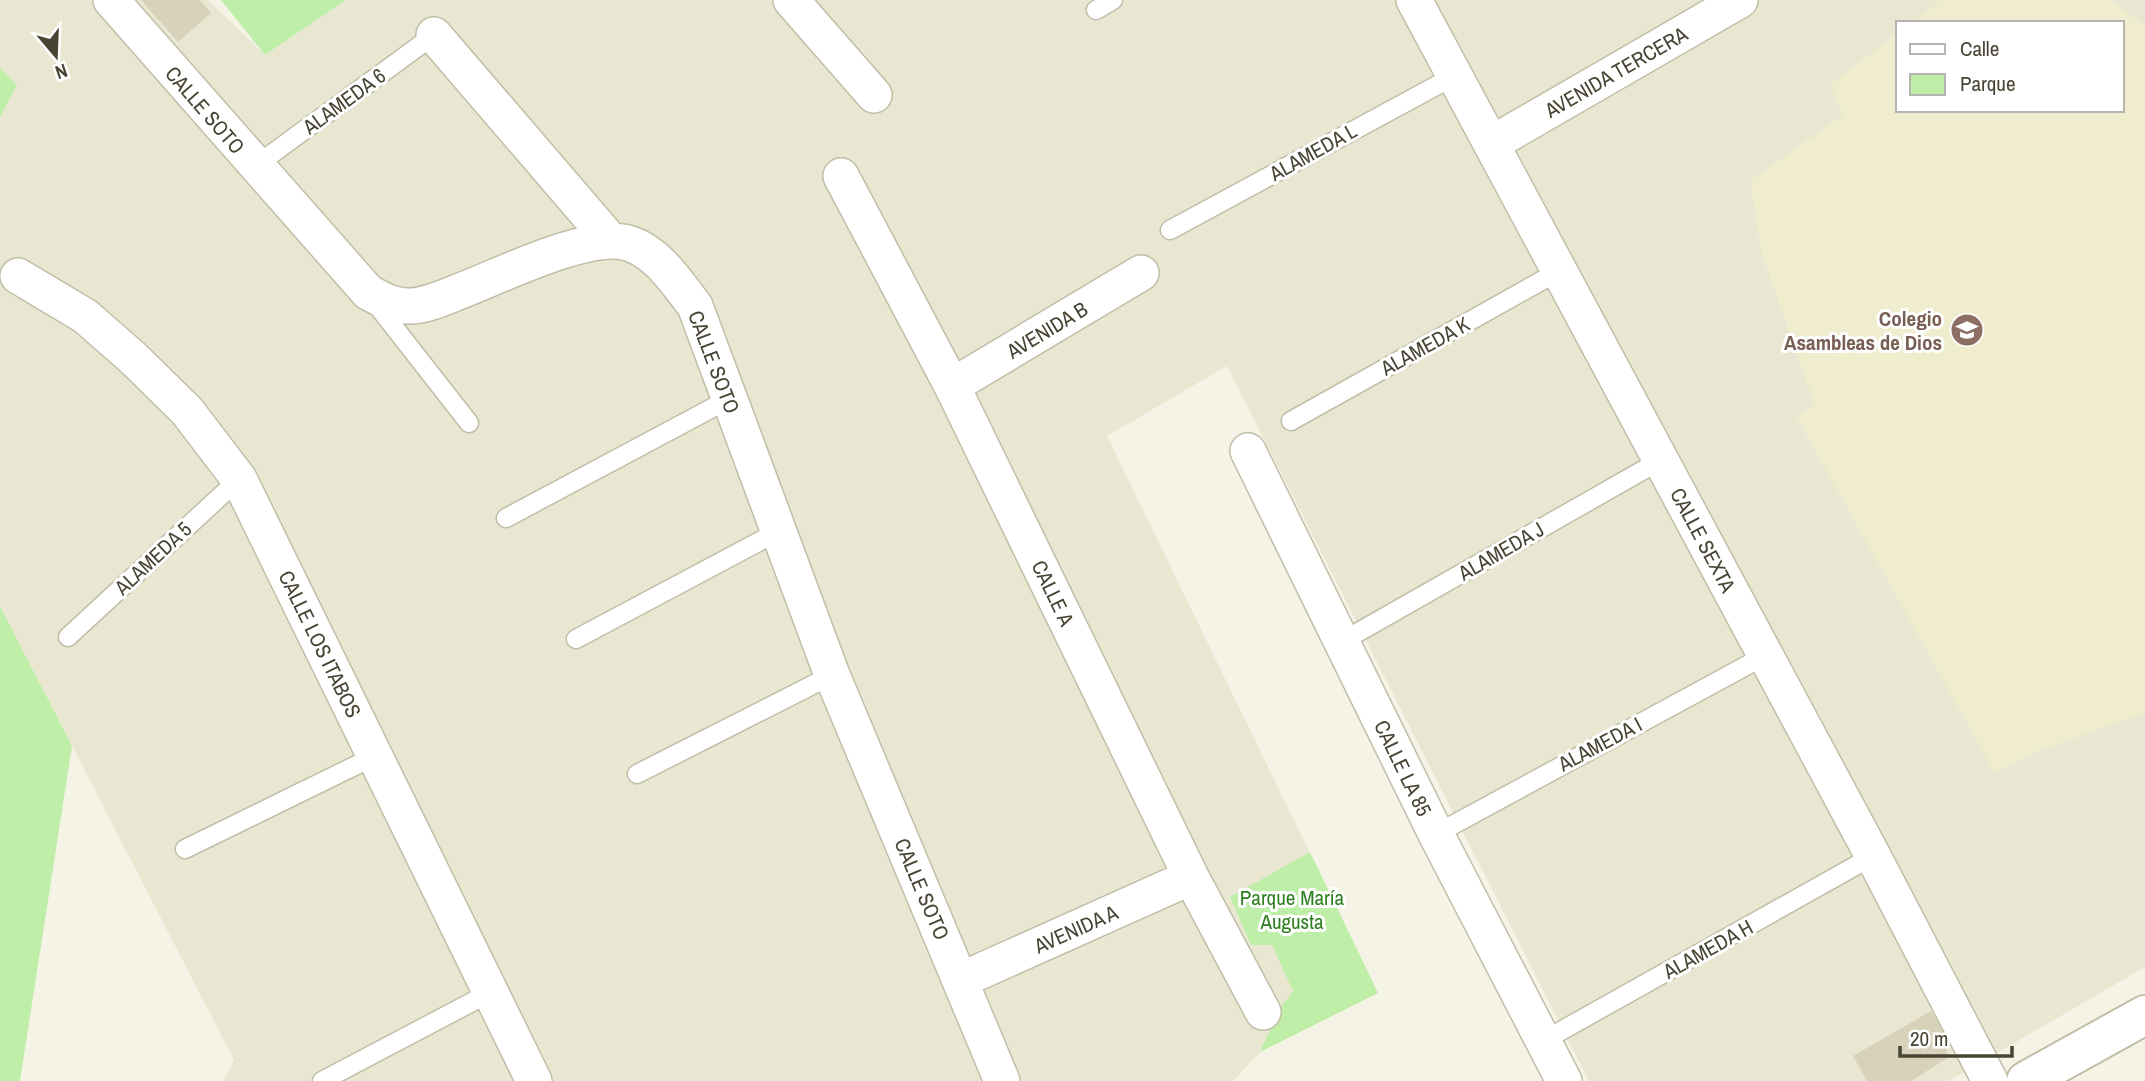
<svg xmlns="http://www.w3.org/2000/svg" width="2145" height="1081" font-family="'Archivo Narrow',sans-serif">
<rect width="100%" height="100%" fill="#f5f3e5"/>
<path fill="#e9e7d2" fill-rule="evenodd" d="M0,0H208L265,55L346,0H2145V967L1949,1081H1589L1227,366L1107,436L1378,993L1260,1052L1233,1081H223L234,1060L0,606V117L16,85L0,69ZM1898,23H2122V110H1898Z"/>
<path fill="#efedcd" d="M1941,0H2110L2145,26V713L2035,752L1995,773L1796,416L1815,405L1762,254L1750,181L1843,115L1830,85L1898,33V110H2122V23H1912Z"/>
<path fill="#bfeea9" d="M221,0H346L265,55Z
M0,68L17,85L0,117Z
M0,606L72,746L20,1081H0Z
M1310,852L1378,993L1260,1052L1280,1008L1293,991L1272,945H1251L1230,897Z"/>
<path fill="#d7d2b9" d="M141,0H200L211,13L178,42Z
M1931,1011L1948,1038L1946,1059L1911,1081H1867L1853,1056Z"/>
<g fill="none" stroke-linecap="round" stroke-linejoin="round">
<defs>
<path id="service" d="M1096,10L1113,0
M254,167L434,35
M1170,230L1456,75
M376,304L469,423
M1291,421L1559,271
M506,518L729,399
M68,637L239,479
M576,639L779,531
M1341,642L1661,460
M637,774L832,675
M1436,834L1766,655
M185,849L375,756
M1543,1041L1873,856
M322,1081L491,992"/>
<path id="minor" d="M111,0L368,292C381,299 392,306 407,306C423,307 443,298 458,292C498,277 592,229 631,244C659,254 677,283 695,306L832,675L1002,1081
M791,0L874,95
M1414,0L1873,856L1990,1081
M434,35L610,240
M1491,144L1740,0
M841,176L952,386L1191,877L1263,1012
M18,276L85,316L132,357L187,411L239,479L534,1081
M952,386L1141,273
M1248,451L1436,834L1564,1081
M961,980L1191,877"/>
<path id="tertiary" d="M2026,1081L2145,1015"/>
</defs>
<use href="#service" stroke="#c1bea7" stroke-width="21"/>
<use href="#minor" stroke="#c1bea7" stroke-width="38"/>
<use href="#tertiary" stroke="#c1bea7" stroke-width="42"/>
<use href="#service" stroke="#fff" stroke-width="18"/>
<use href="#minor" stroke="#fff" stroke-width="35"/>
<use href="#tertiary" stroke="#fff" stroke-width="38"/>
</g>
<defs>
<symbol id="school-disc" viewBox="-11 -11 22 22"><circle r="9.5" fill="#8d6e63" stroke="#fff"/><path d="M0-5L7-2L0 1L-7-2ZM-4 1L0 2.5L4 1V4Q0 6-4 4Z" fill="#fff"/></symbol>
</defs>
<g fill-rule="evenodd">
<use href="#school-disc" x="1948" y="311" width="38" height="38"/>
</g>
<g text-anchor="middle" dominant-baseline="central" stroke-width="6" stroke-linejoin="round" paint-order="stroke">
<g font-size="21" fill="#484434" stroke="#fff">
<text transform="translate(1616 72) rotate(-30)">AVENIDA TERCERA</text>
<text transform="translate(344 101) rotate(-36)">ALAMEDA 6</text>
<text transform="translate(205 110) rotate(49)">CALLE SOTO</text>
<text transform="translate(1313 152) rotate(-29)">ALAMEDA L</text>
<text transform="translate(1047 330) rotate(-31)">AVENIDA B</text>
<text transform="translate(1425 346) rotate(-29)">ALAMEDA K</text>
<text transform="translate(714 362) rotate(69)">CALLE SOTO</text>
<text transform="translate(1703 540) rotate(62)">CALLE SEXTA</text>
<text transform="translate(1501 551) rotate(-30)">ALAMEDA J</text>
<text transform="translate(153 558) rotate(-43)">ALAMEDA 5</text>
<text transform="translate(1053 593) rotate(64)">CALLE A</text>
<text transform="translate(320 644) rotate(64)">CALLE LOS ITABOS</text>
<text transform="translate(1600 744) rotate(-28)">ALAMEDA I</text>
<text transform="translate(1403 768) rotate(64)">CALLE LA 85</text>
<text transform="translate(922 889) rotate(67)">CALLE SOTO</text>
<text transform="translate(1076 929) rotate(-24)">AVENIDA A</text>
<text transform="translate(1708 949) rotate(-29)">ALAMEDA H</text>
</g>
<g font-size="21" font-weight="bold" fill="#785e54" stroke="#fff" text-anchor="end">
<text x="1942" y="318">Colegio<tspan x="1942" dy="24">Asambleas de Dios</tspan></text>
</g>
<g font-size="21" fill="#2f8020" stroke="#fff">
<text x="1292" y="897">Parque María<tspan x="1292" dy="24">Augusta</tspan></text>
</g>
</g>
<rect x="1896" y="21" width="228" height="91" fill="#ffffff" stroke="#b6b4ae" stroke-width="2"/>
<rect x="1910" y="44" width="35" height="10" fill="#ffffff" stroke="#b6b4ae" stroke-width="2"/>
<text x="1960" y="56" font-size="21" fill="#484434">Calle</text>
<rect x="1910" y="74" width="35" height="21" fill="#bfeea9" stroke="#b6b4ae" stroke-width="2"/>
<text x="1960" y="91" font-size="21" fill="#484434">Parque</text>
<g transform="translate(56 56) rotate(161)" stroke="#ffffff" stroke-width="5" paint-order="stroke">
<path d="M0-5L12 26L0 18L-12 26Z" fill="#484434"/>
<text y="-10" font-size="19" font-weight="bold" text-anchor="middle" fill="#484434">N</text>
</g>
<path d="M1900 1046v10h112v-10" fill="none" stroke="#484434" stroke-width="3.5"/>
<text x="1910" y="1046" font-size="21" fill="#484434" stroke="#ffffff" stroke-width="5" paint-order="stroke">20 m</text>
</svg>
